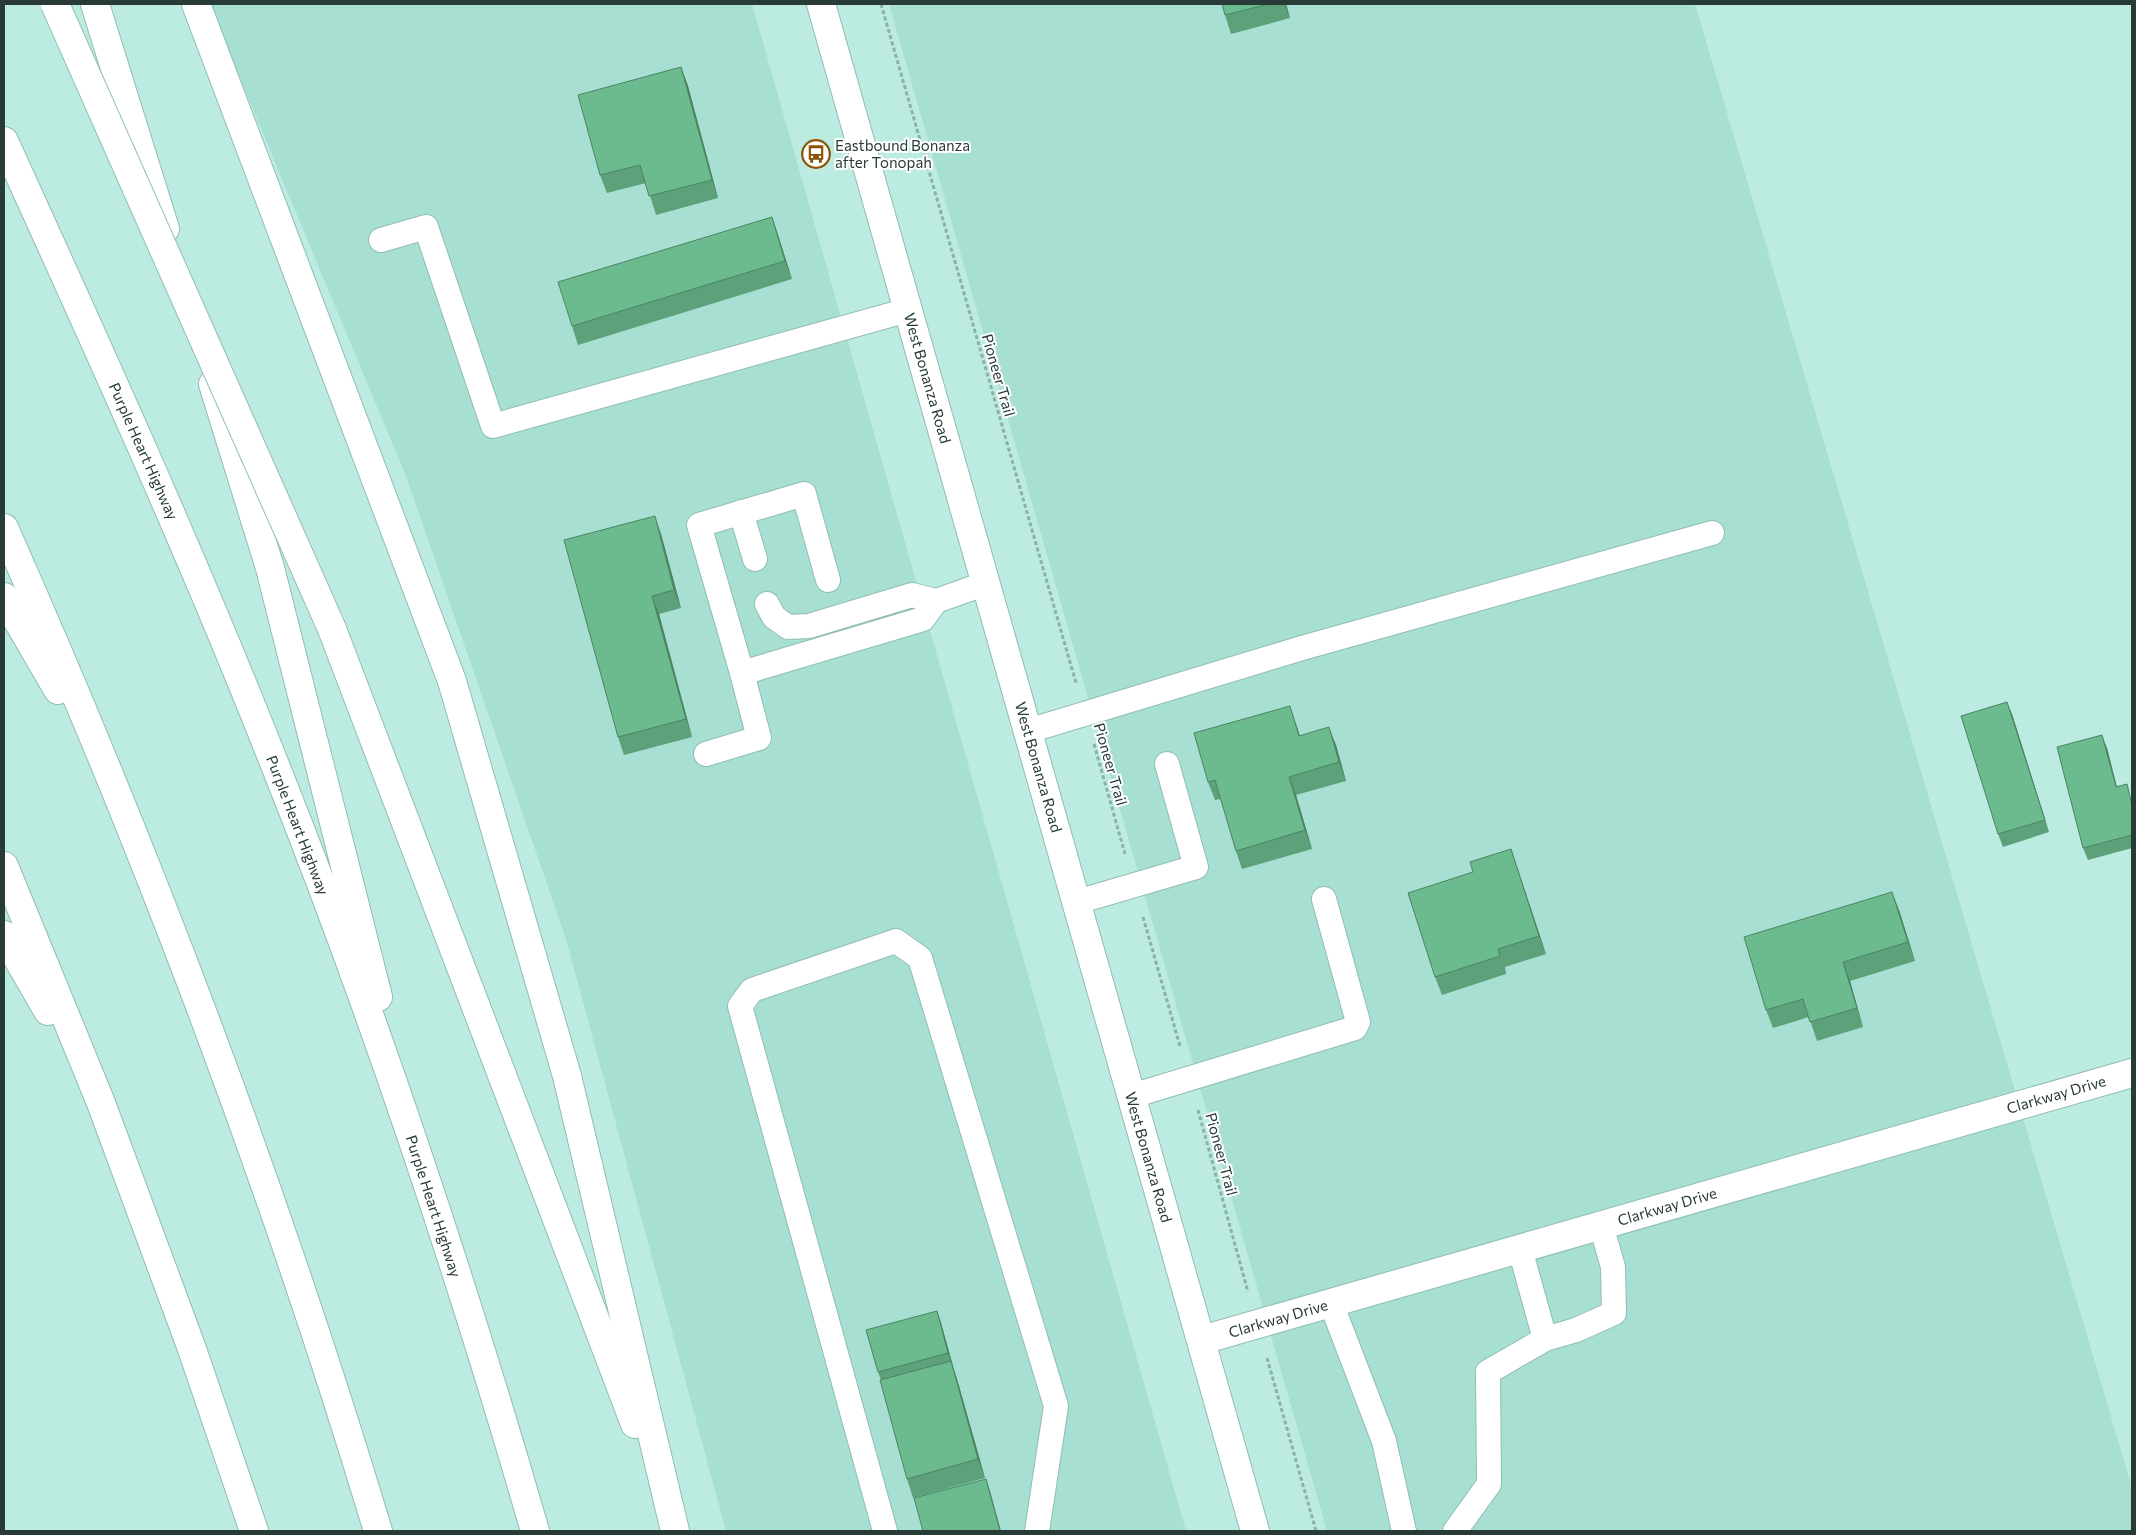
<svg xmlns="http://www.w3.org/2000/svg" width="2136" height="1535" font-family="Commissioner,sans-serif">
<rect width="100%" height="100%" fill="#bcebe1"/>
<path fill="#a8dfd3" d="M209,4H752L1186,1531H726L566,939L406,476Z
M889,4H1695L2132,1488V1531H1327Z"/>
<g fill="none" stroke-linecap="round" stroke-linejoin="round">
<defs>
<path id="lane" d="M381,240L426,227L493,426L908,310
M741,512L755,559
M828,580L804,494L699,525L742,673L923,619L936,601
M767,604L774,617L788,627L809,626L912,595L936,601L987,583
M1028,731L1302,648L1712,533
M706,754L759,738L742,673
M1077,902L1196,867L1167,764
M1132,1096L1355,1028L1358,1022L1324,899
M1520,1249L1545,1339
M1331,1303L1384,1441L1404,1531
M885,1531L740,1006L752,990L896,941L920,958L1056,1406L1037,1531
M1455,1531L1489,1484L1488,1372L1545,1339L1576,1330L1614,1313L1613,1267L1601,1225"/>
<path id="street" d="M1202,1340L2132,1073"/>
<path id="secondary" d="M821,4L1255,1531"/>
<path id="highway" d="M95,4L165,229
M196,4L452,681L567,1076L675,1531
M4,141C95,341 186,541 267,745C370,1001 458,1265 535,1531
M213,384L270,568L378,997
M4,528C149,855 275,1189 378,1531
M4,597L58,690
M332,629L635,1424
M4,866L101,1103L192,1349L254,1531
M4,935L48,1011"/>
</defs>
<use href="#lane" stroke="#90bdb4" stroke-width="26"/>
<use href="#street" stroke="#90bdb4" stroke-width="30"/>
<use href="#secondary" stroke="#90bdb4" stroke-width="30"/>
<use href="#highway" stroke="#90bdb4" stroke-width="30"/>
<path stroke="#8bb1a9" stroke-width="3" stroke-dasharray="4 2.5" stroke-linecap="butt" d="M881,4L1076,683
M1094,744L1125,854
M1143,917L1180,1046
M1198,1110L1248,1292
M1267,1358L1316,1531"/>
<use href="#lane" stroke="#fff" stroke-width="24"/>
<use href="#street" stroke="#fff" stroke-width="28"/>
<use href="#secondary" stroke="#fff" stroke-width="28"/>
<use href="#highway" stroke="#fff" stroke-width="28"/>
<defs>
<path id="highway-bridge" d="M55,4L332,629"/>
</defs>
<use href="#highway-bridge" stroke="#90bdb4" stroke-width="30" stroke-linecap="butt"/>
<use href="#highway-bridge" stroke="#fff" stroke-width="28"/>
</g>
<path fill="#5da17a" d="M1222,4H1286L1290,18L1231,34L1225,15Z
M681,67L688,86L718,198L656,215L646,183L607,193L600,175Z
M772,217L778,235L792,279L578,345L572,326Z
M661,534L681,608L659,614L692,737L624,755L618,737Z
M2012,714L2049,832L2003,847L1998,834Z
M1296,724L1300,736L1336,745L1346,781L1296,795L1312,849L1242,869L1236,851L1221,799L1215,800L1208,782Z
M2107,748L2117,787L2131,797L2132,801V848L2088,860L2083,848Z
M1511,849L1546,954L1505,967L1506,974L1442,995L1435,977L1473,872Z
M1899,910L1915,961L1850,981L1863,1027L1817,1041L1809,1017L1773,1028L1766,1010Z
M937,1311L941,1323L953,1366L957,1379L985,1478L913,1498L907,1479L881,1380L878,1372Z"/>
<path fill="#4c8363" d="M1284,4H1286L1290,18Z
M681,67L688,86L718,198L712,180Z
M772,217L778,235L792,279L785,261Z
M655,516L661,534L681,608L674,590Z
M652,596L659,614L692,737L686,719Z
M2007,702L2012,714L2049,832L2045,820Z
M1290,706L1296,724L1306,755L1299,736Z
M1329,727L1336,745L1346,781L1339,762Z
M2102,735L2107,748L2120,800L2116,787Z
M1289,777L1296,795L1312,849L1305,830Z
M1511,849L1546,954L1539,936Z
M1892,892L1899,910L1915,961L1908,942Z
M1843,962L1850,981L1863,1027L1857,1008Z
M937,1311L941,1323L953,1366L948,1353Z
M951,1361L957,1379L985,1478L978,1459Z
M986,1479L990,1491L1001,1531H1000Z"/>
<path fill="#6cbb8e" stroke="#4c8363" d="M1222,4H1269L1225,15Z
M681,67L712,180L649,196L640,165L600,175L578,95Z
M772,217L785,261L572,326L558,282Z
M655,516L674,590L652,596L686,719L618,737L564,540Z
M2007,702L2045,820L1998,834L1961,716Z
M1290,706L1299,736L1329,727L1339,762L1289,777L1305,830L1236,851L1215,780L1208,782L1194,733Z
M2102,735L2116,787L2127,784L2132,805V835L2083,848L2057,747Z
M1511,849L1539,936L1498,949L1500,956L1435,977L1408,893L1473,872L1470,862Z
M1892,892L1908,942L1843,962L1857,1008L1810,1022L1803,999L1766,1010L1744,937Z
M937,1311L948,1353L878,1372L866,1330Z
M951,1361L978,1459L907,1479L880,1380Z
M986,1479L1000,1531H923L914,1498Z"/>
<defs>
<symbol id="bus-ring" viewBox="-11 -11 22 22"><circle r="9.5" fill="#fff" stroke="#8b5308" stroke-width="1.5"/><path d="M-5-6H5V4H4V6H2V4H-2V6H-4V4H-5ZM-3.5-4V0h7V-4ZM-3.5 1.2v1.5H-2V1.2ZM2 1.2v1.5H3.5V1.2Z" fill="#8b5308"/></symbol>
</defs>
<g fill-rule="evenodd">
<use href="#bus-ring" x="800" y="138" width="32" height="32"/>
</g>
<g text-anchor="middle" dominant-baseline="central" stroke-width="4" stroke-linejoin="round" paint-order="stroke">
<g font-size="15" fill="#283b37" stroke="#fff" text-anchor="start">
<text x="835" y="145">Eastbound Bonanza<tspan x="835" dy="17">after Tonopah</tspan></text>
</g>
<g font-size="15" fill="#283b37" stroke="#fff">
<text transform="translate(999 375) rotate(74)">Pioneer Trail</text>
<text transform="translate(928 378) rotate(74)">West Bonanza Road</text>
<text transform="translate(144 451) rotate(66)">Purple Heart Highway</text>
<text transform="translate(1111 764) rotate(74)">Pioneer Trail</text>
<text transform="translate(1039 767) rotate(74)">West Bonanza Road</text>
<text transform="translate(298 825) rotate(69)">Purple Heart Highway</text>
<text transform="translate(2056 1094) rotate(-16)">Clarkway Drive</text>
<text transform="translate(1222 1154) rotate(75)">Pioneer Trail</text>
<text transform="translate(1149 1157) rotate(74)">West Bonanza Road</text>
<text transform="translate(434 1206) rotate(72)">Purple Heart Highway</text>
<text transform="translate(1667 1206) rotate(-16)">Clarkway Drive</text>
<text transform="translate(1278 1318) rotate(-16)">Clarkway Drive</text>
</g>
</g>
<rect width="2136" height="1535" fill="none" stroke="#283b37" stroke-width="10"/>
</svg>
